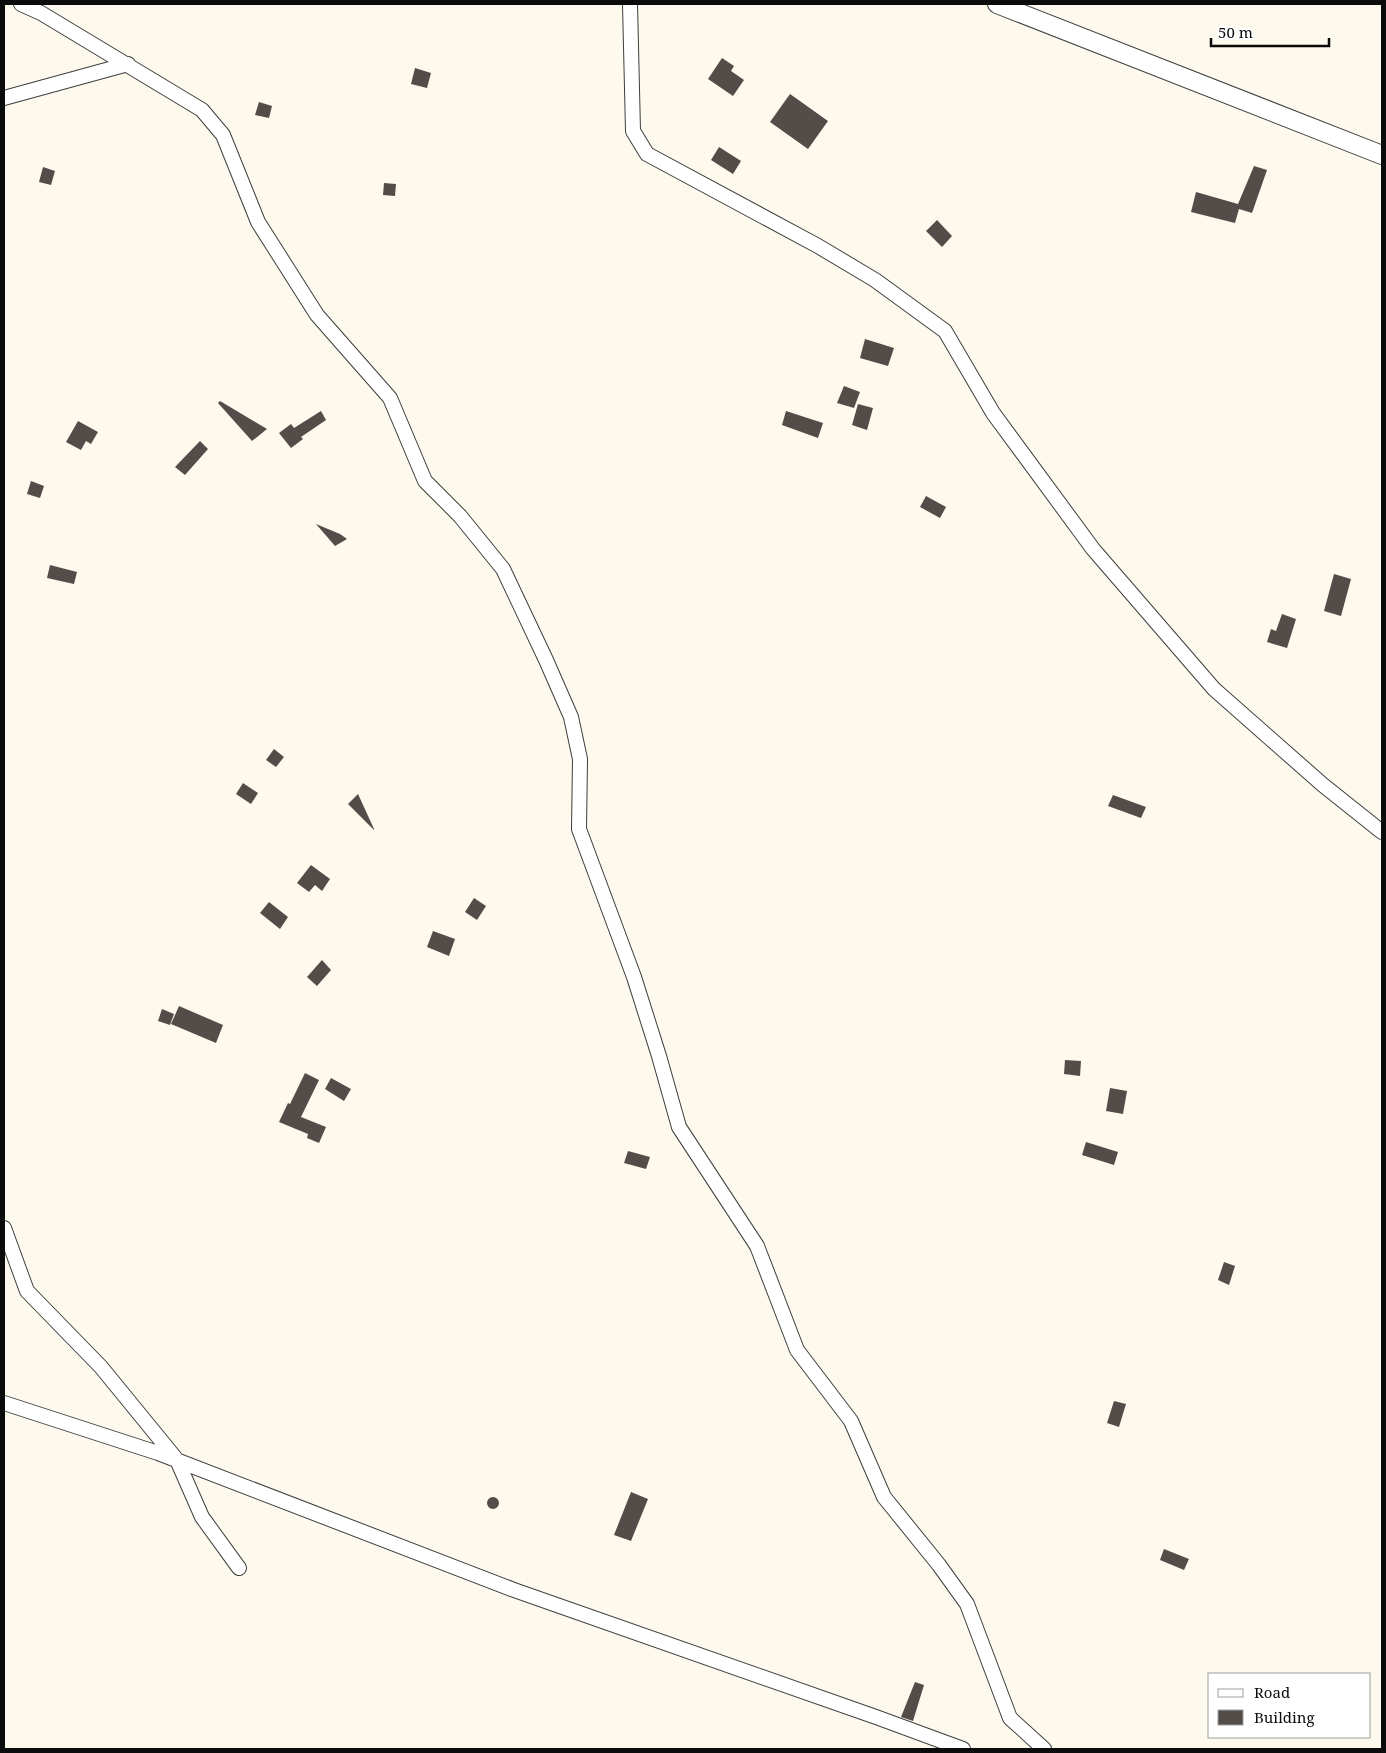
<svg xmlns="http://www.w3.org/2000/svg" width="1386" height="1753" font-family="'Noto Serif',serif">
<rect width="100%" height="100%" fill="#fdf9ec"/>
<path fill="#534d49" d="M722,58L734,66L731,71L744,80L733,96L708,79Z
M415,68L431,73L427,88L411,84Z
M790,94L828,121L808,149L770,122Z
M259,102L272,106L269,118L255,115Z
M719,147L741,161L733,174L711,160Z
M1254,166L1267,170L1252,213L1239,209L1235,223L1191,212L1196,192L1238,204Z
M43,167L55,171L51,185L39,182Z
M384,183L396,184L395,196L383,195Z
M937,220L952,236L942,247L926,231Z
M865,339L894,348L888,366L860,358Z
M844,386L860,392L854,408L837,403Z
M220,401L267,429L252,441L218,403Z
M858,404L873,408L867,430L852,425Z
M321,411L326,420L301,437L303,439L291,448L279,433L291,424L294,428Z
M786,411L823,423L818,438L782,425Z
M78,421L98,432L91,444L86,441L81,450L66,442Z
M200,441L208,449L185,475L175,467Z
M31,481L44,486L40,498L27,494Z
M926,496L946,507L940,518L920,507Z
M316,524L340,534L347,539L335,546Z
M50,565L77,572L74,584L47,578Z
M1334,574L1351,579L1341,616L1324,611Z
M1282,614L1296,619L1287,648L1267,642L1271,629L1276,631Z
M274,749L284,757L276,767L266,760Z
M243,783L258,793L251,804L236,794Z
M358,794L374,829V830L348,804Z
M1113,795L1146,807L1141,818L1108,806Z
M311,865L330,879L322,891L315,885L309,892L297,883Z
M474,898L486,906L477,920L465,912Z
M269,902L288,917L280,929L260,913Z
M433,931L455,939L449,956L427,947Z
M322,960L331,970L317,986L307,977Z
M179,1006L223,1025L216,1043L171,1024Z
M162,1009L174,1014L170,1025L158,1021Z
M1065,1060L1081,1061L1080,1076L1064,1074Z
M305,1073L319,1080L301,1117L326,1127L319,1143L307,1138L308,1134L279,1122L288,1103L290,1104Z
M331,1078L351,1089L344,1101L325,1089Z
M1110,1088L1127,1091L1123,1114L1106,1111Z
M1086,1142L1118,1152L1114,1165L1082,1155Z
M628,1151L650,1157L646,1169L624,1163Z
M1224,1262L1235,1266L1229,1285L1218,1280Z
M1114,1401L1126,1404L1119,1427L1107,1423Z
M631,1492L648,1499L631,1541L614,1535Z
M487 1503a6 6 0 1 1 12 0a6 6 0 1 1-12 0Z
M1164,1549L1189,1559L1184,1570L1160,1560Z
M915,1682L924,1685L913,1721L901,1717Z"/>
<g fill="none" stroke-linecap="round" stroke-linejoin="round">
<defs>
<path id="minor" d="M21,4L41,13L202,110L223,135L258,222L317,315L390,398L425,481L460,516L503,569L546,660L571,717L580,759L579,829L634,977L659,1056L679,1127L757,1246L797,1350L851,1421L884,1497L939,1565L967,1604L1010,1718L1044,1749
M630,4L633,131L647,154L818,246L875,280L945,331L993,413L1093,549L1214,689L1323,785L1382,832
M4,98L128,64
M4,1228L27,1291L101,1367L177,1460L202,1517L239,1568
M4,1403L158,1453L514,1590L876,1717L963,1749"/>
<path id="tertiary" d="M997,4L1382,155"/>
</defs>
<use href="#minor" stroke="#3e3e3e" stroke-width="16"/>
<use href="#tertiary" stroke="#3e3e3e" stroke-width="20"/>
<use href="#minor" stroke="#fff" stroke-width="14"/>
<use href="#tertiary" stroke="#fff" stroke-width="18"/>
</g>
<rect width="1386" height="1753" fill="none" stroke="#0b0b0b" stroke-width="10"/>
<rect x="1208" y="1673" width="162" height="65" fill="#ffffff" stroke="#9d9d9d"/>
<rect x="1218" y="1689" width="25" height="8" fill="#ffffff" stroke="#9d9d9d"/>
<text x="1254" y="1698" font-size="15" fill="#0b0b0b">Road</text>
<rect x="1218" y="1710" width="25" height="15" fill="#534d49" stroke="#9d9d9d"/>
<text x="1254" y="1723" font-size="15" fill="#0b0b0b">Building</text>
<path d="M1211 38v8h118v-8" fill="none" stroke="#0b0b0b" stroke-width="2.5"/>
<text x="1218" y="38" font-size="15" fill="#0b0b0b" stroke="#ffffff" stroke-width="4" paint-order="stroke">50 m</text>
</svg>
